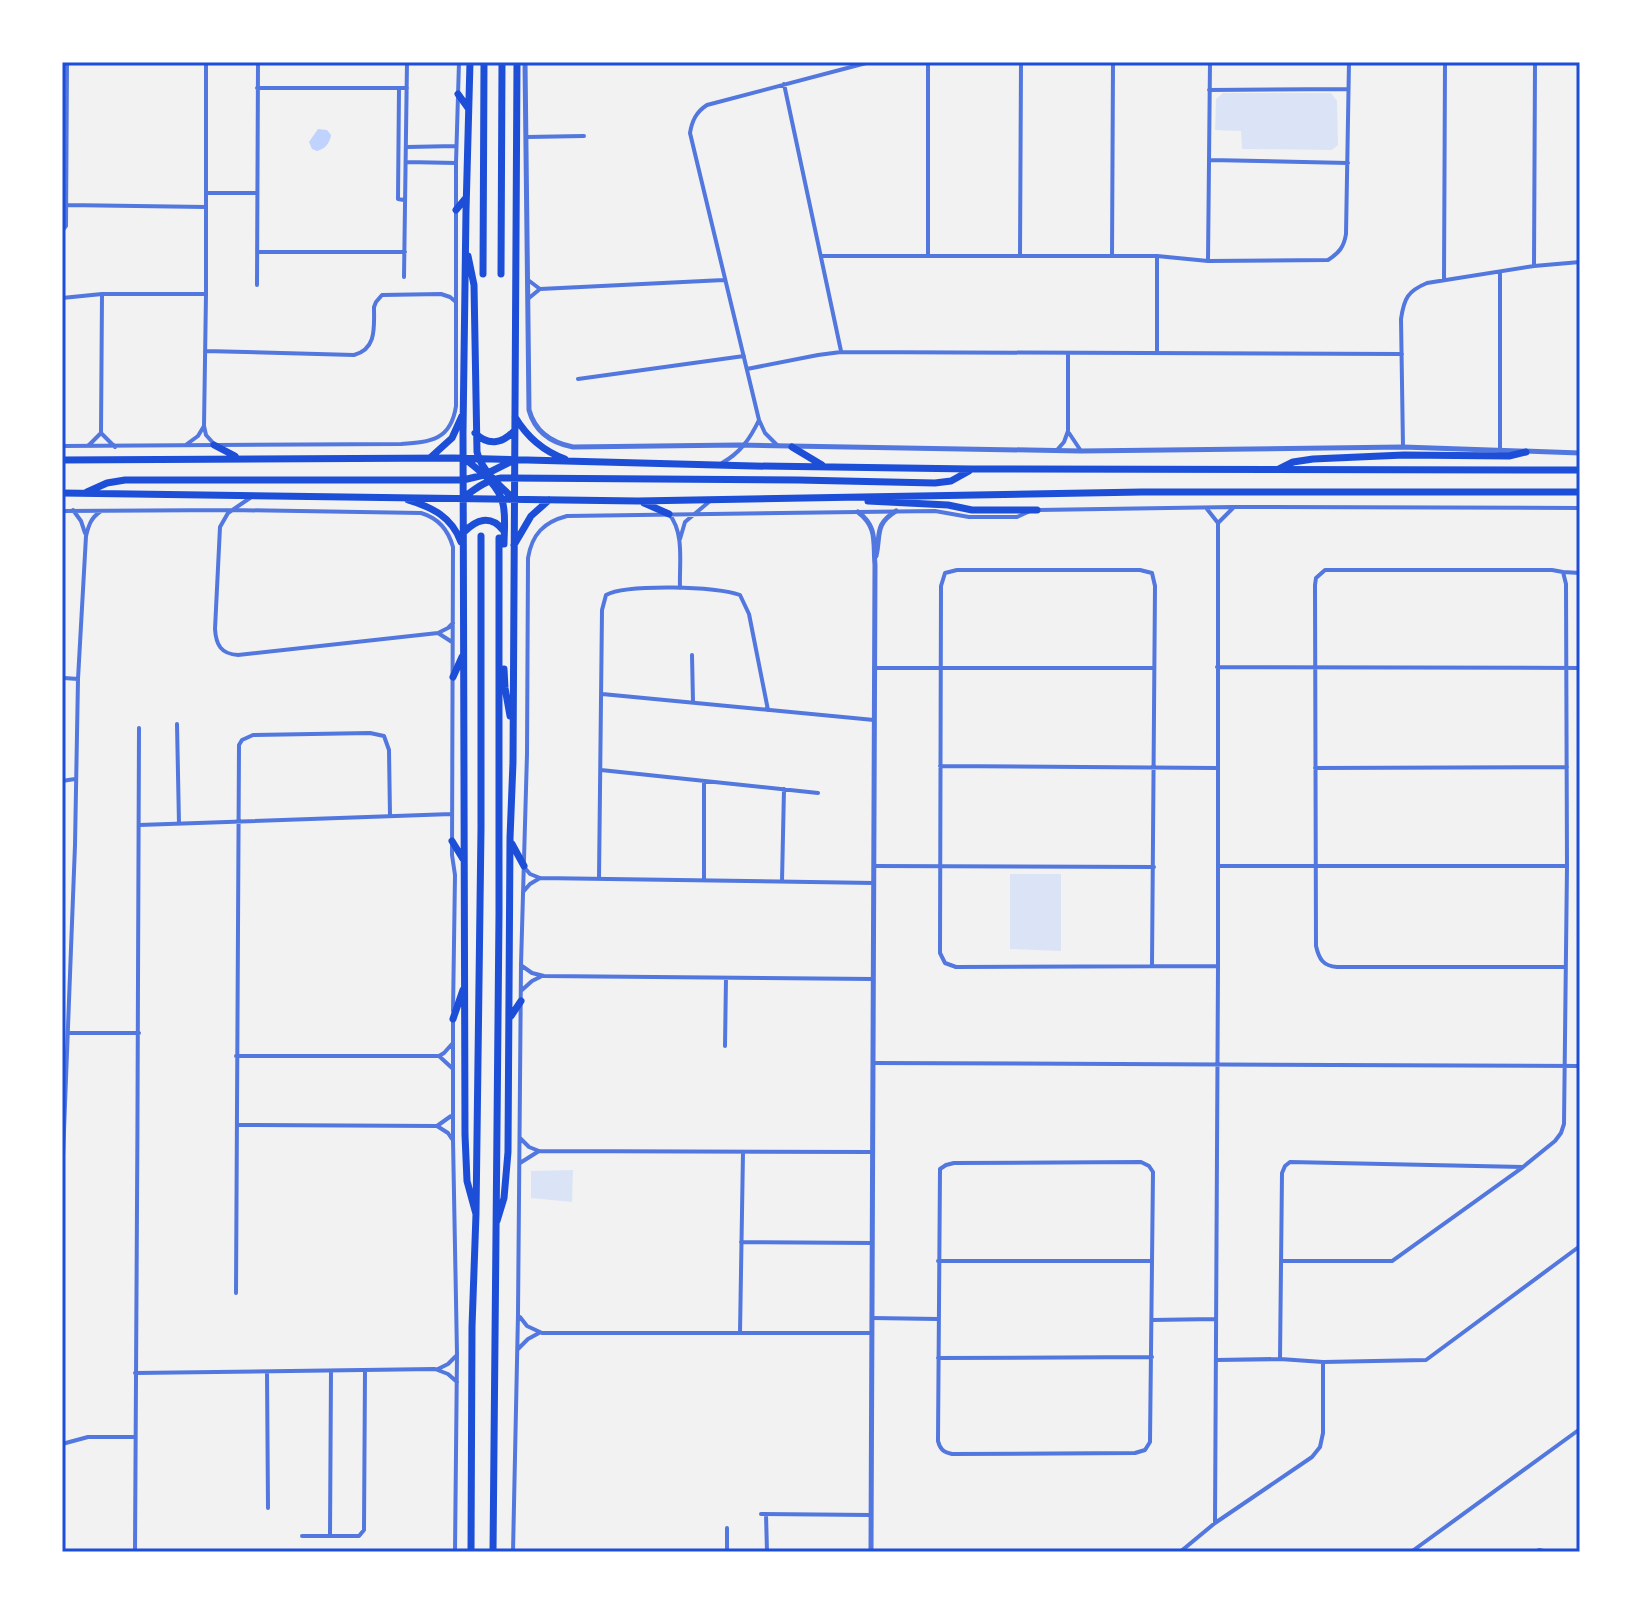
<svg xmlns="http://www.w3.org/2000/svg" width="1642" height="1614" font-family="'Varela Round',sans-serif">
<rect width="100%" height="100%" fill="#f2f2f2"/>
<path fill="#dbe4f7" d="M1223,93H1331L1337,101L1338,145L1332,150L1242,149L1241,131L1215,130L1216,99Z
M1010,874H1061V951L1010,949Z
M573,1170L572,1202L531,1198V1171Z"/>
<path fill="#bfd3fe" d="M318,129L327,130L331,135C330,143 325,149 317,151L312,149L309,142Z"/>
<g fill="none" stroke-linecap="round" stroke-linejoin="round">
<path stroke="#5277de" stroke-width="4" d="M206,62V294L204,426L206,435L214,444
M928,62V255
M784,84L841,351
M257,88H407
M399,88L398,199L404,200
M1209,90L1347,89
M527,137L584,136
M407,147L456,146
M1210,160L1348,163
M407,162L456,163
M206,193H257
M66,205L206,207
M62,231L66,226L67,62
M257,252H405
M1020,255L1021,62
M822,256H1157L1208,261L1328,260C1339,253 1344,247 1346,234L1349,62
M1112,256L1113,62
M1208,261L1210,62
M1534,266L1535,62
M1500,273V451
M404,277L407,62
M528,280L540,289
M1444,280L1445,62
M257,285L258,62
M62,298L102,294H206
M529,298L540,289L724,280
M205,351L354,355C377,349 374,327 374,307L376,302L382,295L441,294L450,297L456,302
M1157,353V256
M747,369L818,355L841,352L1402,354
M578,379L744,356
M101,433L115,447
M1069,433L1081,451
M187,444L198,436L204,426
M777,445L765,433L759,420L690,133C692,121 696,112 707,105L870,62
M62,446L401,444C431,442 451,440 456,406V163L459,62
M88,446L101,433L102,294
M1403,447L1401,319C1404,298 1408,291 1427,283L1534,266L1580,262
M1057,450L1064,442L1068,431V353
M722,463C740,453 750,439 759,420
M250,498L228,513L220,527L215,629C216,645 221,654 238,655L438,633L448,628L453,623
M1207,509L1218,523V966L1215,1523
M73,510L81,521L85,533
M1038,510L1233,507L1580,508
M62,511L232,510L421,513C438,518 448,529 453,547L452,855L455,875L453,1011
M669,514C685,533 679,565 680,588
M1218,523L1233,508
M680,539L685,522L710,501
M1563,572L1580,573
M438,633L452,642
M692,655L693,702
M1217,667L1580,668
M874,668H1154
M64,678L78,679
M602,694L874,720
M177,724L179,824
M940,766L1217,768
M1315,768L1567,767
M601,770L818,793
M62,781L75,779
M139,825L452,814
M874,866L1154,867
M1218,866H1567
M524,867L530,874L540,878L874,883
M599,879L602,610L606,595C626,584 719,586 740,595L749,614L768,710
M704,880V782
M782,881L784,789
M523,892L530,884L540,878
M522,966L532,973L544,976L873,979
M1152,966L1155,586L1152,573L1140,570H957L945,573L941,586L940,953L945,963L956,967L1218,966
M522,990L532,981L540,977
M453,1020V1140L457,1354L455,1552
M68,1033H139
M725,1046L726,978
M236,1056H439L444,1053L452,1044
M439,1056L452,1068
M873,1063L1580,1066
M451,1116L437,1126L448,1133L452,1139
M237,1125L437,1126
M520,1138L529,1147L539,1151L873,1152
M1141,1162L1149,1166L1153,1172L1150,1442L1145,1450L1135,1453L952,1454C943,1452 940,1449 938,1441L940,1169L946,1165L954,1163Z
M520,1163L539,1151
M62,1182L75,845L78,679L86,536C89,524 91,518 101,511
M741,1242L872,1243
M938,1261H1152
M1281,1261H1392L1523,1167L1555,1141L1561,1133L1564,1124L1567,866L1566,584L1563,572L1552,570H1325L1316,578L1315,585L1316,946C1319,959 1323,966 1337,967H1565
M236,1293L239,745L242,740L253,735L370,733L384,736L389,750L390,816
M520,1317L527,1326L542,1333H872
M872,1318L938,1319
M1152,1320L1215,1319
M740,1333L743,1152
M518,1349L528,1339L539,1333
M938,1358L1152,1357
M1280,1359L1282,1173L1285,1166L1290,1162L1523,1167
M1216,1360L1280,1359L1323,1362L1426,1360L1580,1246
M438,1369L448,1364L456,1356
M267,1372L268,1508
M135,1373L435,1369L448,1374L457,1382
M62,1444L88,1437H135
M761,1514L871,1515
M766,1514L767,1552
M727,1528V1552
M302,1536H359L364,1530L365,1370
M330,1536L331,1371
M135,1552C135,1277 140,1003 139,728
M513,1552L518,1314L521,965L527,754L528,558C532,534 544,522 567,516L935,511L969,517H1017L1030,511
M1180,1552L1215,1523L1312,1457L1320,1447L1323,1433V1362
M1411,1552L1580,1429
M1534,1552L1539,1550L1548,1552"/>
<path stroke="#5277de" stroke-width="5" d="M525,62L529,410C535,432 552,443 573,447L739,445L1081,451L1403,447L1580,453
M858,512C878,527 873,542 875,565L871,1552
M876,556C881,534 874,525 896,511"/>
<path stroke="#1d4ed8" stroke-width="7" d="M470,62L466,211L463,432L465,1135L467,1181L476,1214
M458,94L468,108
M456,210L465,199
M468,256L474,285L477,452C481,470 501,487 514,499
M483,274L484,62
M501,274L502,62
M515,417C527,437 543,451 565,459
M475,433C488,446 502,444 514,431
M214,445L235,456
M792,447L822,465
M431,457L452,438L462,416
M465,459C480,471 499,485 503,504C506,517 504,532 504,544
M62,460L454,458L754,466L972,469L1580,470
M1279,469L1293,462L1313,459L1404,455L1509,456L1526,452
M87,492L107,483L125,480H463L484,475L512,461
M62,493L638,501L1142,492H1580
M464,497C475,489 486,480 501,478L798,480L935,483L951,481L969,471
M408,500C432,507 452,517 461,542
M868,501L948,505L972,510H1037
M644,503L669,514
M464,532C476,520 490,514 503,530
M514,545L531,516L549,500
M504,669L505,688L510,716
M453,677L462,657
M452,841L463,859
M512,844L524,866
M511,1016L521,1001
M453,1019L463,990
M497,1221L504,1198L508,1152L510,838L513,762L517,62
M471,1552L472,1327L476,1214L481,828V536
M493,1552L499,914V538"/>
</g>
<rect width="1642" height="1614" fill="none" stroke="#ffffff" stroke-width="128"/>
<rect x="64" y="64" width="1514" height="1486" fill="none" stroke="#1d4ed8" stroke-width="3"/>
</svg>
